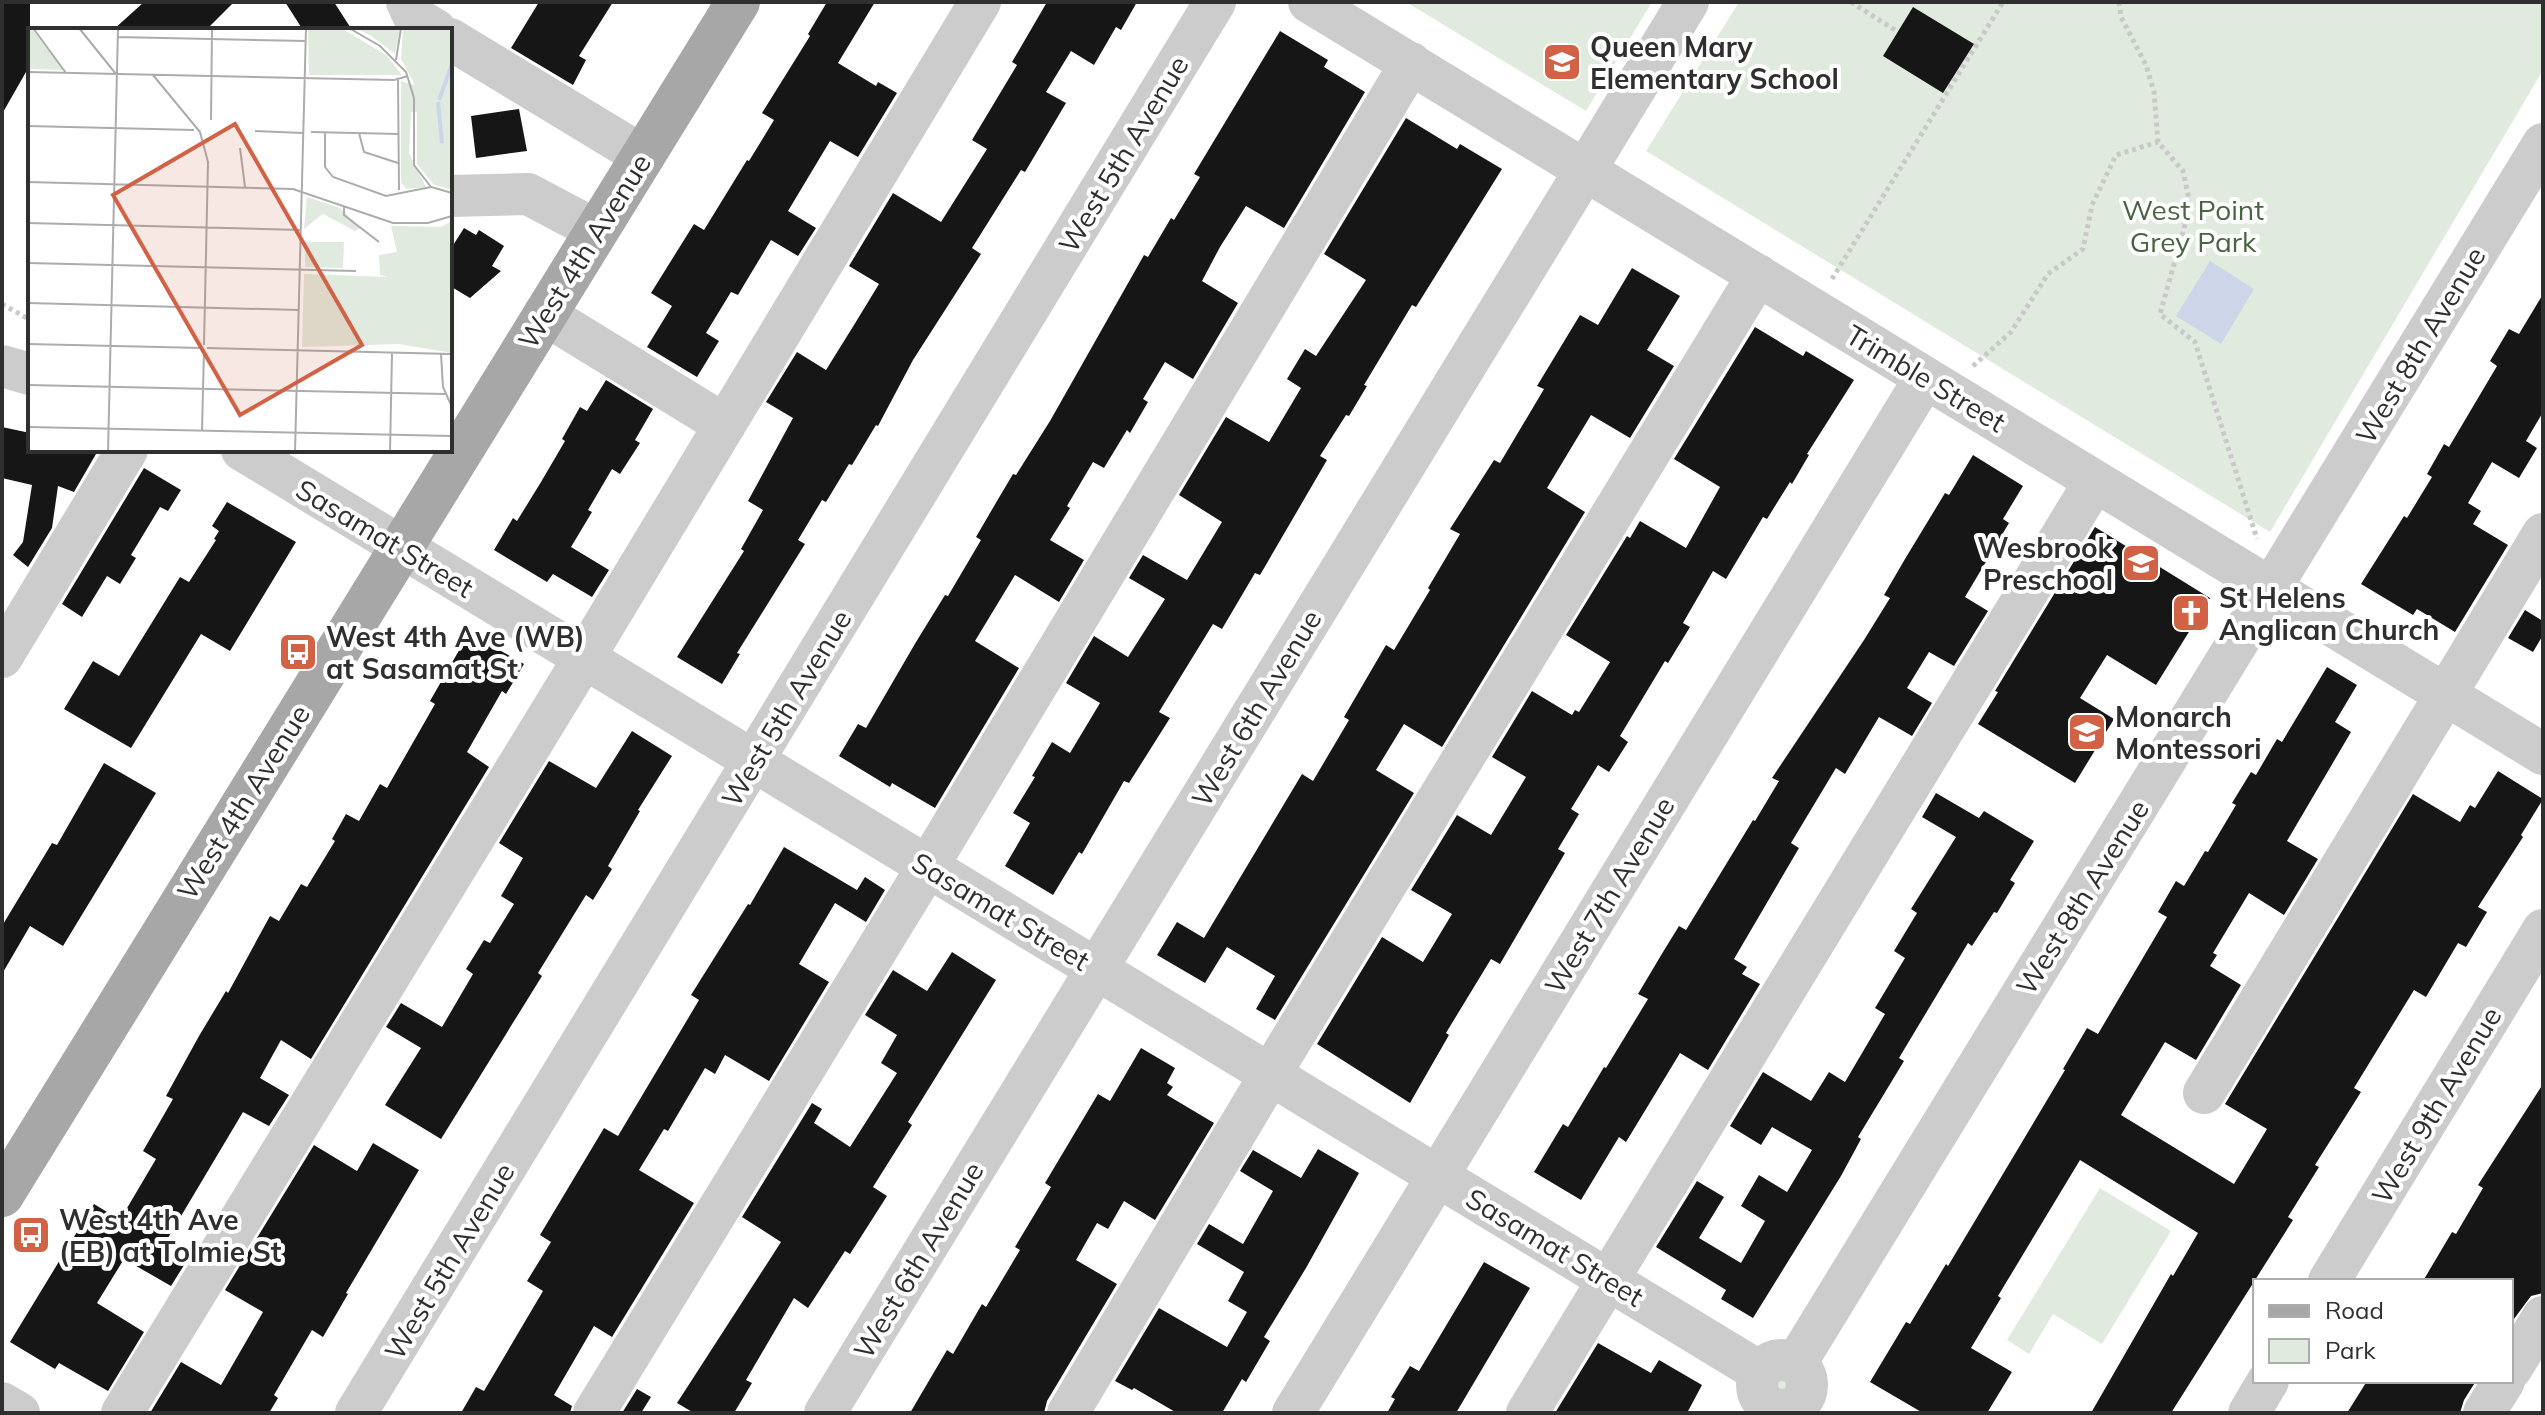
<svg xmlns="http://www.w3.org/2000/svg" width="2545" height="1415" font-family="Mulish,sans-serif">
<rect width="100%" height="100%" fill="#fff"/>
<path fill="#e1eade" d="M1406,2H1652L1586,111Z
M1739,2H2543V70L2270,532L1646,151Z
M2100,1188L2171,1231L2102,1344L2053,1314L2029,1354L2007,1340Z
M1771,1374L1797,1377V1392L1792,1398C1781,1401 1773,1399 1768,1389Z"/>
<path fill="#cdd6e8" d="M2210,261L2254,289L2221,344L2176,316Z"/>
<path fill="#161616" d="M2,2H30V65L2,114Z
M144,2H234L206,30H113Z
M285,2H334L352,30H303Z
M539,2H613L579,56L586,60L573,85L511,48Z
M827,2H875L838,63L876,86L878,82L897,93L858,157L830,141L788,211L816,228L798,256L771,240L738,295L731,292L706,333L719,341L697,377L647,347L672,306L651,293L694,224L704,230L747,160L749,161L774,120L762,113L810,36L808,34Z
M1047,2H1137L1121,30L1116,27L1094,65L1071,51L1046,92L1066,103L1025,172L1021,170L972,248L981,254L913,360L878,426L876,425L852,465L849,464L826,502L822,500L798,540L805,544L737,653L740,654L722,684L677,657L744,551L741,549L763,510L748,501L793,418L766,402L797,352L826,370L854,325L879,284L849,266L893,193L941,222L987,149L972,140L1017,65L1012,62Z
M1913,7L1974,44L1943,93L1883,56Z
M1280,31L1328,60L1324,67L1365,92L1284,228L1246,206L1220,247L1202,281L1238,303L1193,379L1165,362L1143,399L1148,402L1130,433L1127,430L1104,468L1093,462L1067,506L1070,508L1050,540L1084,560L1059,602L1015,575L975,641L1019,668L935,808L892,783L890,787L839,756L858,724L866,728L916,642L945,595L948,596L981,540L976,537L997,501L1013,474L1016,475L1050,421L1144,255L1148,257L1171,218L1174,220L1200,177L1194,174Z
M519,109L527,151L476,158L471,116Z
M1406,118L1457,149L1460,144L1502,169L1416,307L1412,305L1364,385L1367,386L1349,416L1346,415L1320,456L1327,460L1260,575L1255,573L1222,629L1213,624L1159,712L1170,718L1129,783L1124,781L1082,854L1079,852L1053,895L1005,866L1030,823L1013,813L1035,777L1032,776L1052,742L1070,753L1100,703L1066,683L1094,636L1128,657L1165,599L1129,578L1143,555L1187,580L1222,522L1179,495L1226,417L1269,442L1301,388L1287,379L1305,349L1316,356L1366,280L1324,254Z
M464,228L476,235L479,230L504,246L492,266L501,271L470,298L450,286V250Z
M1632,268L1680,296L1647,350L1674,366L1630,438L1591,415L1547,488L1585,512L1442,747L1404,724L1376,770L1414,793L1275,1020L1256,1009L1275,976L1227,947L1205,983L1157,955L1177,922L1204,938L1302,774L1313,781L1349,720L1344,717L1386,645L1394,650L1430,590L1428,588L1460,534L1450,529L1494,460L1500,463L1544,389L1537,386L1580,315L1598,325Z
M2543,294V412L2526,441L2537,448L2519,478L2492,462L2468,503L2481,511L2473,524L2508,545L2455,632L2417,609L2413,615L2361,584L2404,516L2407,518L2432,477L2427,474L2444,444L2449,447L2497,366L2490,361L2509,329L2519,334Z
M1755,327L1803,356L1806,351L1854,380L1807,454L1809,455L1792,484L1790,482L1767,519L1763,517L1726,579L1713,571L1683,623L1690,627L1668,663L1665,661L1620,736L1628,742L1609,772L1598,765L1571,809L1579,814L1558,849L1565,853L1500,964L1491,959L1446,1033L1449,1035L1410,1103L1317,1044L1382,937L1423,962L1452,914L1411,890L1457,815L1491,835L1526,777L1492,757L1532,691L1572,715L1575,710L1579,712L1610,662L1566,635L1627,536L1630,538L1640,521L1686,548L1720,487L1674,459Z
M606,380L653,409L635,440L640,443L620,474L612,469L588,510L592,512L571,547L609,570L592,597L553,574L547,582L494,550L513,518L517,521L541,482L565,441L562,439L580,407L587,411Z
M2,427L30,433V450H83L96,454L74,492L58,486L52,528L28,567L13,555L23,542L32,485L2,478Z
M1973,455L2023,486L2003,519L2009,523L1965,597L1988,611L1954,666L1929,652L1907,688L1932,703L1912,736L1879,717L1845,774L1836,768L1791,843L1799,848L1734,959L1747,967L1742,974L1760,984L1708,1070L1680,1053L1626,1142L1619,1137L1581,1200L1534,1172L1563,1124L1568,1127L1604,1067L1606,1068L1648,999L1638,994L1663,952L1679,926L1686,930L1753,820L1755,821L1779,781L1772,778L1864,640L1890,598L1884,595L1905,559L1945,493L1949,495Z
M144,468L181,490L168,511L160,507L131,555L136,558L120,584L107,576L82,617L62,604Z
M227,502L296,542L230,651L201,634L131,748L64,709L93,661L119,676L180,577L189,582L216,540L214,539L219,531L212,526Z
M2095,527L2210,598L2156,685L2107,655L2080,698L2114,719L2075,783L1978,724L1998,692L1995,691Z
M2525,610L2543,621V635L2533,652L2508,638Z
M469,633L524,664L506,694L502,691L467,752L489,767L311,1059L281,1040L260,1078L289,1095L269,1126L243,1112L162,1248L186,1262L171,1286L124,1259L97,1303L144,1332L108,1391L59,1363L55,1369L10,1342L94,1204L120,1220L156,1159L143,1151L173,1099L166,1096L199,1036L226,991L228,993L270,916L279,921L301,884L307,887L335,841L332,839L346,814L359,821L380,784L387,788L435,704L430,701Z
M2327,667L2357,685L2335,722L2351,732L2287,841L2318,859L2284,915L2249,893L2213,953L2217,955L2210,966L2241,985L2196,1060L2165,1042L2121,1115L2234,1184L2267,1129L2225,1104L2413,794L2460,822L2470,805L2475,808L2498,771L2543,799L2521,835L2523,837L2478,907L2487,912L2466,947L2458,943L2426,997L2414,990L2354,1088L2361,1092L2315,1165L2319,1167L2288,1217L2293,1220L2171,1413H2091L2171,1274L2173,1276L2198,1233L2080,1160L1998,1296L2001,1298L1971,1348L2012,1372L1987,1413H1923L1870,1382L1906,1322L1910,1324L1946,1264L1948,1266L2065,1070L2063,1069L2087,1028L2098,1034L2167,917L2158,912L2176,881L2184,886L2205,851L2208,852L2236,805L2232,803L2251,772L2256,775L2277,739L2282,742Z
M632,731L672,756L638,810L640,811L608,866L612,869L593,900L586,895L538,973L542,976L441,1139L385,1105L421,1048L386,1027L401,1003L442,1027L473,974L466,969L484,940L490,943L514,904L501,896L523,858L499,843L549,761L596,788Z
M104,763L156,793L63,946L30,926L2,974V926L52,843L57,845Z
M1936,793L1979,818L1984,811L2034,841L2010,880L2015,883L1997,913L1994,912L1972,946L1968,943L1899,1058L1904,1061L1858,1137L1861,1139L1841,1176L1753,1318L1721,1299L1726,1290L1656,1247L1697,1181L1724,1197L1699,1238L1741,1263L1765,1221L1741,1206L1759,1175L1787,1192L1812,1150L1772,1127L1761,1145L1730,1126L1763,1072L1811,1101L1829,1072L1845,1082L1885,1014L1875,1008L1905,958L1894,951L1917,913L1911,909L1956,837L1922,817Z
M784,847L857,890L865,877L885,890L866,922L835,903L799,964L829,982L769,1081L725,1055L715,1074L705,1068L668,1131L664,1129L639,1170L694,1203L612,1337L594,1326L554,1395L572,1406L570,1413H461L476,1387L484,1391L543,1291L527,1281L551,1242L540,1235L604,1128L618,1136L699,1000L691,995L748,904L750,905Z
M952,952L996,980L908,1122L912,1125L873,1187L887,1196L850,1254L845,1251L808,1308L794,1298L746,1380L752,1383L734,1413H694L677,1403L781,1242L742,1217L812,1103L822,1109L814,1123L850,1147L897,1073L881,1063L897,1035L865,1015L893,970L927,991Z
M1141,1048L1175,1068L1167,1083L1173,1087L1167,1095L1214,1123L1155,1220L1124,1201L1108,1229L1097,1223L1076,1260L1117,1284L1047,1401L1044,1413H910L947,1350L953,1354L982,1304L986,1307L1020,1250L1015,1247L1051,1187L1045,1183L1098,1094L1110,1101Z
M2543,1084V1293L2531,1296L2511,1323V1281H2423L2452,1232L2456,1234L2483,1188L2478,1185Z
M373,1143L419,1170L346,1293L348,1294L323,1337L312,1330L274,1395L278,1398L269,1413H150L181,1362L221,1385L263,1312L225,1290L314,1145L357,1171Z
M1318,1149L1359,1173L1306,1268L1264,1337L1270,1341L1246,1382L1242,1379L1222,1413H1177L1134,1388L1132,1390L1115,1381L1159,1308L1227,1347L1247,1312L1228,1301L1244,1272L1197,1244L1209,1224L1243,1244L1273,1191L1240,1171L1253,1150L1301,1178Z
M1484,1262L1530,1288L1456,1413H1387L1395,1399L1391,1397L1410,1366L1419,1371Z
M1598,1343L1651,1373L1659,1360L1702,1385L1687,1413H1555Z
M2367,1381H2476L2464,1400L2460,1413H2347Z
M637,1389L651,1397L641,1413H622Z"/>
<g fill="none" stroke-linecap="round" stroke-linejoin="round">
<path stroke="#c9c9c9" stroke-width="5" stroke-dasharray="4 4" stroke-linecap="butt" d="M1851,2L1898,32
M2119,2L2121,17L2146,65L2154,92L2158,142L2183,171L2188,195V214L2160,314L2195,342L2257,539
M1832,279L2003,2
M2,304L30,320
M1973,366L2011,332L2048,274L2083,249L2092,205L2116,155L2158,142"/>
<path stroke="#ccc" stroke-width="42" d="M407,2L414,17L436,30
M1309,2L2543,754
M450,39L643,156
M450,196L528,194L596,230
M544,314L725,425
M2,366L30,374
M242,450L1760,1372
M2,657L127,450
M2204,1093L2543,534
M2329,1281L2543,930
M1757 1385a25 25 0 1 1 50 0a25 25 0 1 1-50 0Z
M1796,1363L2543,144
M2511,1369L2543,1317
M2,1403L19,1413
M122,1413L584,658L980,2
M356,1413L1215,2
M594,1413L928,866L1411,63
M825,1413L1688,2
M1068,1413L1288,1045L1758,275
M1293,1413L1925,378
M1527,1413L2095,481
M2249,1413L2268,1381
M2484,1413L2504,1381"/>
<path stroke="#a7a7a7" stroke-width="44" d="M2,1195L738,2"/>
</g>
<defs>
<symbol id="school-square" viewBox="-11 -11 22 22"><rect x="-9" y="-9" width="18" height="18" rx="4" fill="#d16246" stroke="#fff"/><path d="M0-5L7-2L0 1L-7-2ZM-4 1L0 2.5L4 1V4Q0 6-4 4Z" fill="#fff"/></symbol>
<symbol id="church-square" viewBox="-11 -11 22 22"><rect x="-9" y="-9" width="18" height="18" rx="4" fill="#d16246" stroke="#fff"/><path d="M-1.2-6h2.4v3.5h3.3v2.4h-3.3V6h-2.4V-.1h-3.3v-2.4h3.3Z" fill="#fff"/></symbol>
<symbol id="bus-square" viewBox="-11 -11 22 22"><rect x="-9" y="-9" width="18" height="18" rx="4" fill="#d16246" stroke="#fff"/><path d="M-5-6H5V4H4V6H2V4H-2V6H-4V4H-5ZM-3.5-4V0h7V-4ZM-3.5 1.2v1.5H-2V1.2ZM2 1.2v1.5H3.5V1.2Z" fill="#fff"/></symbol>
</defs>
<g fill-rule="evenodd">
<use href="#school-square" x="1540" y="40" width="44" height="44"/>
<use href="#school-square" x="2119" y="541" width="44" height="44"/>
<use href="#church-square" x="2169" y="591" width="44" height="44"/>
<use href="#bus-square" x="276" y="630" width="44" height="44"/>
<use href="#school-square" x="2065" y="710" width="44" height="44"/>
<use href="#bus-square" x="9" y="1213" width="44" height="44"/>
</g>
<g text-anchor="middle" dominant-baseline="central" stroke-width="8" stroke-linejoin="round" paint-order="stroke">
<g font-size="28" font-weight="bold" fill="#2f2f2f" stroke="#fff" text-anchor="start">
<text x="1590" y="46">Queen Mary<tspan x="1590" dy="32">Elementary School</tspan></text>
<text x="2113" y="547" text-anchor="end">Wesbrook<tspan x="2113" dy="32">Preschool</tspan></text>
<text x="2219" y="597">St Helens<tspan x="2219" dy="32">Anglican Church</tspan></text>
<text x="326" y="636">West 4th Ave (WB)<tspan x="326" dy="32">at Sasamat St</tspan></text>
<text x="2115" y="716">Monarch<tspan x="2115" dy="32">Montessori</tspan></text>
<text x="59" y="1219">West 4th Ave<tspan x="59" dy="32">(EB) at Tolmie St</tspan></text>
</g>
<g font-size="28" fill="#2f2f2f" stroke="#fff">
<text transform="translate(1123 154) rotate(-59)">West 5th Avenue</text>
<text transform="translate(584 251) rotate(-58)">West 4th Avenue</text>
<text transform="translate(2420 345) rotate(-59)">West 8th Avenue</text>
<text transform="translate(1926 378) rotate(31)">Trimble Street</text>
<text transform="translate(385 538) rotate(31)">Sasamat Street</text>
<text transform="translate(786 708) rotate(-59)">West 5th Avenue</text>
<text transform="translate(1256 708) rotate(-59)">West 6th Avenue</text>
<text transform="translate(243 802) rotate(-58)">West 4th Avenue</text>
<text transform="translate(1609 895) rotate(-59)">West 7th Avenue</text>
<text transform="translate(2082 897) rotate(-58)">West 8th Avenue</text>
<text transform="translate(1001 911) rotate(31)">Sasamat Street</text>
<text transform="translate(2436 1105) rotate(-59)">West 9th Avenue</text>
<text transform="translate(1555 1247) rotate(31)">Sasamat Street</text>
<text transform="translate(918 1260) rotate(-59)">West 6th Avenue</text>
<text transform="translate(449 1261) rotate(-59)">West 5th Avenue</text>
</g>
<g font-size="28" fill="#486541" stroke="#fff">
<text x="2193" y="209">West Point<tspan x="2193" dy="32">Grey Park</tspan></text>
</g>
</g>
<g transform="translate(28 28)">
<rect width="424" height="424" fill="#fff"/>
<path d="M0,0H3L36,42L0,41ZM280,0H313L358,27L374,47H281ZM328,0H372L367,26L345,9ZM375,0H424V162L405,156L389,136V84H383L381,125L398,159L378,161L373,154V53L387,57L373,31ZM279,169L312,180L332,200L327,203L295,186L276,201ZM424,193V325L371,316L274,319L276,246L361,249L352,247L351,227L369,224L363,198L413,199ZM277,214H316L315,240L277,239Z" fill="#e1eade"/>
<path fill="none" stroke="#cdd6e8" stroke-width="4" d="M411,72L424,36M410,74L414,115"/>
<path fill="none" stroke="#acacac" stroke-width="2" d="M5,0L38,45M51,0L88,46M321,0L352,18L378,44L386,70V137L403,159L424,165M89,9L278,13M368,32L373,0M0,44L366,52L380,48M125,47L172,104L180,134L176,317M370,52L371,162M183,92L184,0M0,98L166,102M227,103L275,105M283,104L371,106M297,105V139L305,149L358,168L403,159M331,105L336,124L370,135M212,120L217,159M0,154L265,161L365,195H400L424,188M316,179V187L351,214M0,195L272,202M0,235L328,243M0,275L271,282M0,316L174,320M179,320L424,326M413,326L415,359L424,379M0,357L417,366M0,399L424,408M174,402L176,322M80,424L90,0M267,424L278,0M362,424L364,325"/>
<path fill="#d16246" fill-opacity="0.15" stroke="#d16246" stroke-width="4" d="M207,96L334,317L212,387L85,167Z"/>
<rect width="424" height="424" fill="none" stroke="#2f2f2f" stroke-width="4"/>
</g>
<rect width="2545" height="1415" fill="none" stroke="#2f2f2f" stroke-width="8"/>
<rect x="2253" y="1279" width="260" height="104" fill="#ffffff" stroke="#acacac" stroke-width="2"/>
<rect x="2269" y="1305" width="40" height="12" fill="#a7a7a7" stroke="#acacac" stroke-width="2"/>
<text x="2325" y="1319" font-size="24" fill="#2f2f2f">Road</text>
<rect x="2269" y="1339" width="40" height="24" fill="#e1eade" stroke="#acacac" stroke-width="2"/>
<text x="2325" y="1359" font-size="24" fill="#2f2f2f">Park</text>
</svg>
